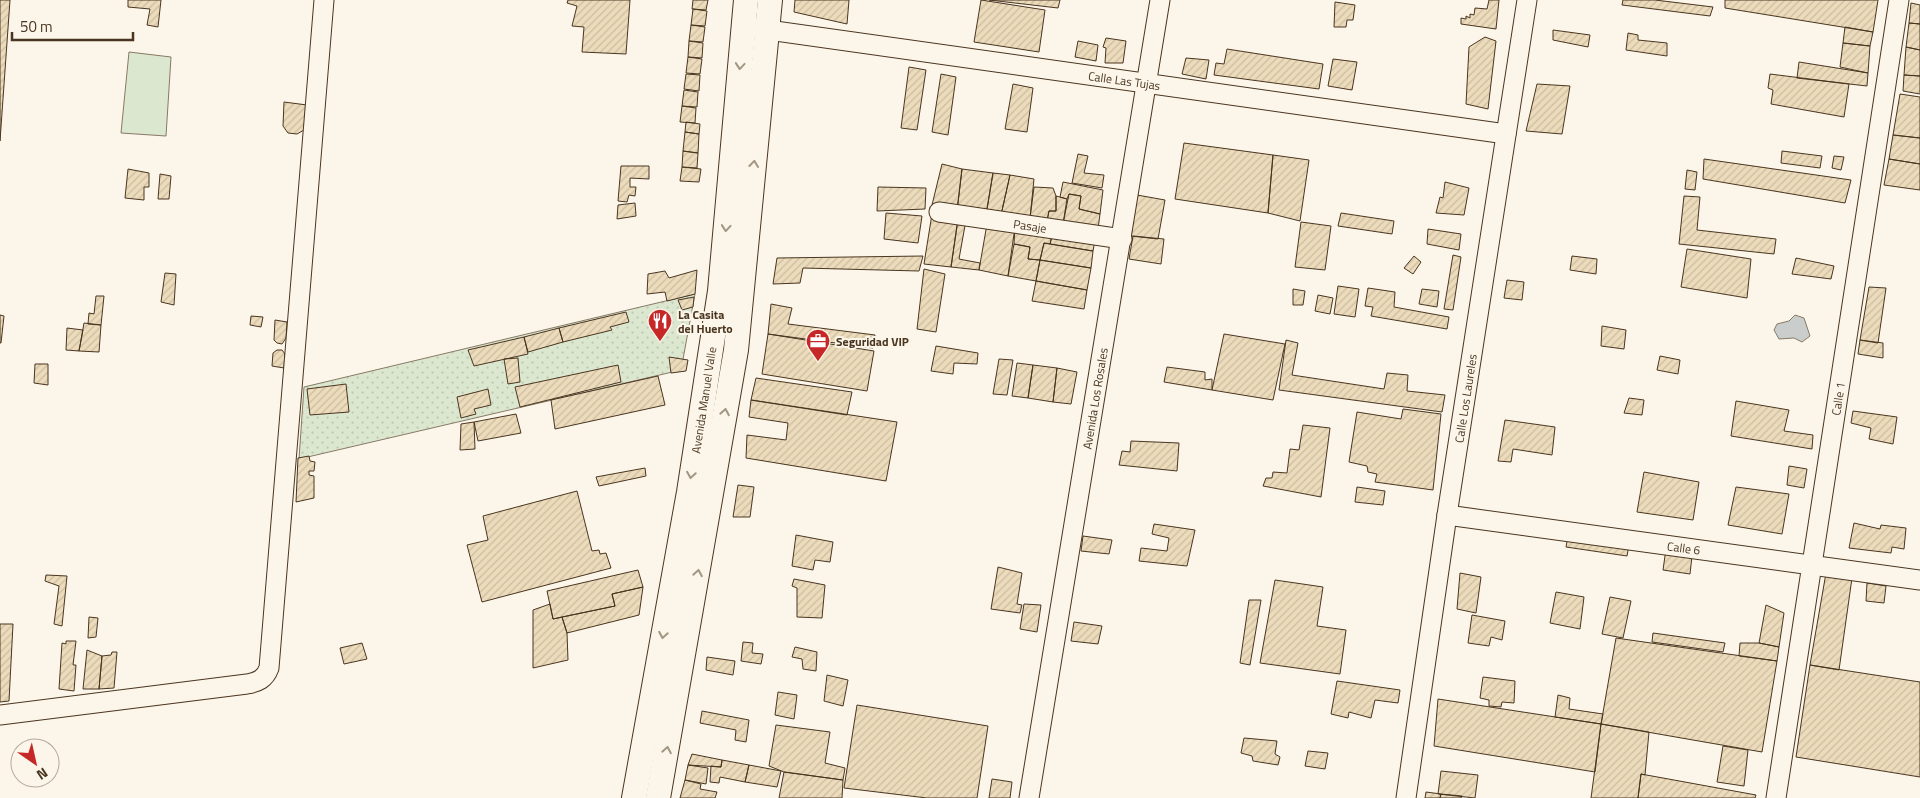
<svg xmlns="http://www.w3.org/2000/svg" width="1920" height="798" font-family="'Titillium Web',sans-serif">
<defs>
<pattern id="grass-dots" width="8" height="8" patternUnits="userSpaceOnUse" patternTransform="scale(1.25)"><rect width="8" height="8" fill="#dce7d0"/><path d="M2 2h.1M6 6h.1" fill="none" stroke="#bec7b2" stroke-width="1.8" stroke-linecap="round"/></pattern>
<pattern id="building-hatch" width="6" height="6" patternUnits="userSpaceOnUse" patternTransform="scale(1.25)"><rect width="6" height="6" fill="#ecdcbc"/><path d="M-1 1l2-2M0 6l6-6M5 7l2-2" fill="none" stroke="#ccbda1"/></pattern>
</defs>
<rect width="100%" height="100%" fill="#fbf6e9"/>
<path fill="url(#grass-dots)" stroke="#887966" d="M695,294L681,370L299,459L304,387Z"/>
<path fill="#dce7d0" stroke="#887966" d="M129,52L171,57L166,136L121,133Z"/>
<path fill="#c9cecd" stroke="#887966" d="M1795,315L1804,318L1810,336L1802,342L1794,338L1779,339L1774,330L1777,324L1789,321Z"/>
<path fill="url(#building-hatch)" stroke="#4a3520" d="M0,0H10L0,141Z
M128,0H161L158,27L147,25L150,9L128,7Z
M568,0H630L626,54L582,52L584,27L572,26L577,6L567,3Z
M693,0H708L706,10L692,9Z
M795,0H849L847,24L794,12Z
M981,0L1045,10L1039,52L974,42Z
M989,0H1060L1058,8Z
M1489,0H1499L1496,29L1461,24V18L1466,19V16L1470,18V14L1474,15L1475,8L1487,9Z
M1623,0H1655L1713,7L1710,16L1622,5Z
M1725,0H1878L1873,32L1725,8Z
M1335,2L1355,5L1353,20H1347L1346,27H1334Z
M1911,3L1920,5V24L1909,23Z
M693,9L707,11L705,26L691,25Z
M1909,23L1920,24V50L1906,47Z
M691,25L705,27L703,42L689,41Z
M1845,27L1873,32L1870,46L1843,43Z
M1553,30L1590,35L1588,47L1553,40Z
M1628,33L1638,35V40L1667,43V56L1626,50Z
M1485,37L1496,41L1488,109L1466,104L1469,47Z
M1106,38L1126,41L1123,63H1105L1106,48L1103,47Z
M689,41L703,43L702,58L688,57Z
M1078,41L1098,45L1096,61L1075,57Z
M1843,43L1870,46L1868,73L1840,67Z
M1906,47L1920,50V76L1904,75Z
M1227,49L1323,64L1319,89L1214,75L1216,63L1224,64Z
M688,57L702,59L700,74L686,73Z
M1186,58L1209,60L1206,79L1182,74Z
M1333,59L1357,62L1352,90L1328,86Z
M1799,62L1868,73L1867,86L1797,78Z
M909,67L926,70L917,130L901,128Z
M686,74L700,75L699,91L684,89Z
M941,74L956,77L948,135L932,132Z
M1770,74L1849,84L1844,117L1771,104L1773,90L1768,88Z
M1904,75L1920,76V94L1903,91Z
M1013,84L1033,88L1027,132L1005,129Z
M1537,84L1570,86L1562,134L1526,131Z
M684,90L698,92L697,107L682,106Z
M1900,94L1920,97V138L1893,135Z
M284,102L307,105L304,130L297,134L288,133L283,126Z
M682,106L696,108L695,123L680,122Z
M686,122L700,124L699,134L685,132Z
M685,132L699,134L698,153L683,151Z
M1893,135L1920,138V164L1889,159Z
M1184,143L1273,155L1268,213L1175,199Z
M683,151L698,153L697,168L682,167Z
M1782,151L1822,156L1820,168L1781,163Z
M1078,154L1088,156L1084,173L1104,175L1102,188L1072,183Z
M1273,155L1309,160L1300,221L1268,213Z
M1834,156L1844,157L1841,170L1832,168Z
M1704,159L1851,180L1845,203L1703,179Z
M1889,159L1920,164V190L1884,185Z
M942,164L962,169L957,211L932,205Z
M621,166H649V179L630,178V187H636L635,196L629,195L627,202L618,201Z
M682,167L701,169L699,182L680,181Z
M128,169L149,173V187H144V200L125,198Z
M962,169L993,173L986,215L957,211Z
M1687,170L1697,172L1695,190L1685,189Z
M993,173L1010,175L1001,215H986Z
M160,174L171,176L169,199H158Z
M1010,175L1034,179L1030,218L1001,215Z
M1063,182L1103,190L1100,214L1079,209L1081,196L1069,194L1067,199L1060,197Z
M1445,182L1469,188L1464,215L1436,213L1440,197L1443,198Z
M878,187L926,188L925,209L877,211Z
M1034,187L1053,188L1056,196V211H1049L1047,221L1030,218Z
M1069,194L1081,196L1079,209L1100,214L1098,229L1063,224Z
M1137,195L1165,200L1158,239L1131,236Z
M1056,196L1067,199L1063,224L1047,221L1049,211H1056Z
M1684,196L1700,197L1697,230L1776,239L1774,254L1679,244Z
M635,203L636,216L617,219L618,205Z
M886,213L922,216L918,243L884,239Z
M1341,213L1394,221L1392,234L1338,226Z
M932,214L958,219L951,267L924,264Z
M958,219L966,220L959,259L980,263L979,270L951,267Z
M1301,222L1331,226L1325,270L1295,267Z
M987,224L1015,227L1008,276L979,270Z
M1015,227L1053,232L1050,244L1044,243L1040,260L1028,259L1030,247L1014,244Z
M1428,229L1461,234L1459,250L1427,244Z
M1053,232L1095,240L1093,251L1050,244Z
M1133,236L1164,239L1161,264L1129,259Z
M1044,243L1093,251L1091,268L1040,260Z
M1014,244L1030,247L1028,259L1040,260L1036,281L1008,276Z
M1687,249L1751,259L1747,298L1681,287Z
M1453,255L1461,257L1453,310L1444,309Z
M923,256L919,271L803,268L800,283L773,284L777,258Z
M1414,256L1421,262L1413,274L1404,268Z
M1572,256L1597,259L1596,274L1570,270Z
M1796,258L1834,266L1831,279L1792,274Z
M1040,260L1091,268L1087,290L1036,281Z
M924,269L945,274L936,332L917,329Z
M697,270L695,294L667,301L665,292L647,294L648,274L665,271L669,278Z
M165,273L176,274L174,305L161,302Z
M1507,280L1524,282L1522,300L1504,298Z
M1036,281L1087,290L1084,309L1032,301Z
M1338,286L1359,289L1355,317L1334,314Z
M1869,287L1886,288L1878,343L1860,340Z
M1368,288L1395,292L1394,307L1449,317L1447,329L1371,316L1373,307L1365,306Z
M1293,289L1305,291L1303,305H1293Z
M1422,289L1439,291L1437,307L1419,304Z
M1318,295L1333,298L1330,314L1315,311Z
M96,296H104L101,325L88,324L89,313L94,314Z
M694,297L693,307L682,310L678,300Z
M771,304L792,308L788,324L875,335L873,348L768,334Z
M626,312L629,322L610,327L612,330L563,342L559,328Z
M0,315L4,316L1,343H0Z
M251,316L263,317L261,327L250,325Z
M275,320L287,322L286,338L282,344L277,343L274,340Z
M84,323L101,325L99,352L79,351Z
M1602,326L1626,330L1624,349L1601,346Z
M67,328L83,330L79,351L66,350Z
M559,328L563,342L528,352L524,337Z
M768,334L874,351L867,391L762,374Z
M1224,334L1285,344L1273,400L1212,390Z
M524,337L528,354L474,366L468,350Z
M1286,340L1298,343L1292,375L1384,389L1387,373L1408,375L1407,391L1445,395L1442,412L1279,390Z
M1860,340L1883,343V358L1858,354Z
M936,346L978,353L977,364L954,363L953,374L931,371Z
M277,350H282L285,354L284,368L272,366L273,353Z
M1660,356L1680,360L1678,374L1657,370Z
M669,357L688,360L686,371L671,373Z
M518,358L520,382L508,384L504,359Z
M999,359L1013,360L1007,395L993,394Z
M1017,363L1033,365L1028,398L1012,396Z
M35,364H48V385L34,383Z
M618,365L621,382L520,407L515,387Z
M1033,365L1057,368L1053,402L1028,398Z
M1167,367L1205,372V380L1212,379V390L1164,382Z
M1057,368L1077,372L1071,404L1053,402Z
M658,376L665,405L555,429L551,400Z
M756,378L852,392L847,415L751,400Z
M346,384L349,412L310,415L307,389Z
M488,389L491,405L474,409L476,414L461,418L457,397Z
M1629,398L1644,400L1642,415L1624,413Z
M751,400L897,422L886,481L746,458L747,435L786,440L788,423L749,417Z
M1736,401L1789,410L1784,431L1813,435L1812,449L1731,436Z
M1403,409L1441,414L1433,490L1375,482L1377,474L1368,472L1367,466L1349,462L1357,412L1401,419Z
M1853,411L1897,417L1893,444L1869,439L1871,428L1851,423Z
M516,414L521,433L478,441L474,422Z
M1505,420L1555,427L1552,455L1513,449L1511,462L1498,461Z
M474,422L475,449L460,450L461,424Z
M1303,425L1330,428L1321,497L1263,486L1266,478H1272L1273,472L1287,473L1290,449L1299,450Z
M1131,441L1179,443L1177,471L1119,465L1122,451L1130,452Z
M309,456L310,461L315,462L314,471H309V475L314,476V498L296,502L298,458Z
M1789,466L1807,469L1804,488L1787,485Z
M645,468L646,476L599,486L596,477Z
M1644,472L1699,482L1693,520L1637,512Z
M738,485L754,487L750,517H733Z
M1357,487L1385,491L1383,505L1355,502Z
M1736,487L1789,494L1782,534L1728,525Z
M577,491L592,551L599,550L600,554L606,553L611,568L482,602L467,545L488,540L483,516Z
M1854,523L1880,529L1881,525L1906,528L1904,549L1892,547L1891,553L1849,548Z
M1154,524L1195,530L1187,566L1139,561L1141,548L1167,551L1169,538L1152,534Z
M796,535L833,542L830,562L815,560L813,570L792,566Z
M1083,536L1112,540L1109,554L1081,551Z
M1568,536L1629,545L1627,556L1566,547Z
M1666,549L1692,556L1690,574L1663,570Z
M998,567L1022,573L1017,604L1022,605L1020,613L991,609Z
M638,570L643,587L612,594L615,606L553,619L547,591Z
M1460,573L1481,577L1476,613L1457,609Z
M1826,573L1852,578L1839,670L1810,665Z
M46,575L67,576L62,626L54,624L59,586L45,581Z
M794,579L825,585L822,618L797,617V588L792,586Z
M1275,580L1323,587L1317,626L1346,630L1340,674L1260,663Z
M1867,583L1886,586L1884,603L1866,601Z
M643,587L639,615L567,633L562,617L615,606L612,594Z
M1556,592L1584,597L1580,629L1550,623Z
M1610,597L1631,601L1623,638L1602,634Z
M1249,600H1261L1250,665L1240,663Z
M550,604L553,619L562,617L567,633L568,660L533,668V610Z
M1024,604L1041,605L1037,632L1020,629Z
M1766,605L1784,613L1779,647L1759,643Z
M1472,615L1505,621L1502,640L1491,637L1489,646L1468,643Z
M89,617L98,618L96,637L88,638Z
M1074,622L1102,626L1098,644L1071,641Z
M0,624H13L9,701L0,702Z
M1653,633L1725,643L1723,652L1652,642Z
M1616,638L1777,661L1762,752L1601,724Z
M66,641H76L73,665H76L74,691L59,689L62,643L66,644Z
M743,642L753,643L752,653L763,654L761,664L741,661Z
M362,643L367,659L344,664L340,648Z
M1740,643H1759L1779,647L1777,661L1739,656Z
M795,647L817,652L816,671L803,669L802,659L792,657Z
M87,650L102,656L99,689H83Z
M112,652H117L114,688L99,689L102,656L111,655Z
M707,657L735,661L733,675L706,670Z
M1810,665L1920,682V777L1796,757Z
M827,675L848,680L843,706L824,701Z
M1483,677L1515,681L1514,703L1502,702L1501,707L1489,706V700L1480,698Z
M1337,681L1400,690L1398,703L1375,700L1371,718L1349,712L1348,718L1331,714Z
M778,692L797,695L794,719L775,715Z
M1558,695L1570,698L1569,709L1603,714L1601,724L1555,717Z
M1438,699L1601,724L1595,772L1434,746Z
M857,705L988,726L977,798H927L844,788Z
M702,711L749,720L746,742L735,740L736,730L700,723Z
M1601,724L1649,732L1645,775L1641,774L1638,798H1591Z
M776,725L830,732L825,763L845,768L843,780L784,772L769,766Z
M1244,738L1277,741L1275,754L1280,757L1278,765L1253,761L1252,756L1241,753Z
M1723,746L1748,750L1744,786L1717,782Z
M1308,751L1328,753L1325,769L1305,766Z
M692,754L722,760L721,767L688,765Z
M722,760L749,765L745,782L720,777L719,783L710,782L711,766L721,767Z
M688,765L708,768L706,784L685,780Z
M749,765L781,771L777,787L745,782Z
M1441,771L1478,775L1475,798L1438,794Z
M784,772L843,780L842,798H779Z
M1641,774L1756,795L1755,798H1638Z
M992,779L1012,782L1010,798H989Z
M685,780L701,784L700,789L717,792L715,798H680Z
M1426,792L1441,794L1440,798H1425Z
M1441,794L1462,796L1461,798H1440Z"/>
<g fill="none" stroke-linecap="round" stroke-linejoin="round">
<defs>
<g id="minor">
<path id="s1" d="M754,28L1506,134"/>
<path id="s2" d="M939,212L1122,239"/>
<path id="s3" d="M1447,515L1920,580"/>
<path d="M0,715L247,684C258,682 265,679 269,668L324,0"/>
<path id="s4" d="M1029,798L1160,0"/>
<path id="s5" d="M1406,798L1447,515L1527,0"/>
<path id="s6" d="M1776,798L1899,0"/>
</g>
<g id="major">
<path id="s7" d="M634,798L689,492L720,291L746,0"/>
<path d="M658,798L736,350L770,0"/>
</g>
</defs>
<use href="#minor" stroke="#4a3520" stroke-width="21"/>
<use href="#major" stroke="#4a3520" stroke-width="26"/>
<use href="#minor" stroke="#fbf6e9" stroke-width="19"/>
<use href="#major" stroke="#fbf6e9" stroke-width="24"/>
</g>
<defs><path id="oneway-chevron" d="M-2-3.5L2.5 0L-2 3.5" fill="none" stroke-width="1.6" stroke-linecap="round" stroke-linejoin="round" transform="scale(1.25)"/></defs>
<g stroke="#a29684">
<use href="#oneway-chevron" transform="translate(740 66) rotate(95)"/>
<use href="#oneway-chevron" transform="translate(754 164) rotate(-84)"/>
<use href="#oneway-chevron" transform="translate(726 228) rotate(95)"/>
<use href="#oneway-chevron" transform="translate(725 412) rotate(-80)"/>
<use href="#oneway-chevron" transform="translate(691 475) rotate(99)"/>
<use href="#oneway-chevron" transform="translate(698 573) rotate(-80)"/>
<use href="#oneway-chevron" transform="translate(663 635) rotate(100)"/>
<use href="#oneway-chevron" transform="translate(667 750) rotate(-80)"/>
</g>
<defs>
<symbol id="restaurant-pin" viewBox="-11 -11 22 30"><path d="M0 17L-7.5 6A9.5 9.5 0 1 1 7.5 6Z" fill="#c62828" stroke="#fbf6e9"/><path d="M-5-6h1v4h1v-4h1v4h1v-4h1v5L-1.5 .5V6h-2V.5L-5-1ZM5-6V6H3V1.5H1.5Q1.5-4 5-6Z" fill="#fff"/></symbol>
<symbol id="office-pin" viewBox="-11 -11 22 30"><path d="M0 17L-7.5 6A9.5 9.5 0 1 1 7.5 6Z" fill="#c62828" stroke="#fbf6e9"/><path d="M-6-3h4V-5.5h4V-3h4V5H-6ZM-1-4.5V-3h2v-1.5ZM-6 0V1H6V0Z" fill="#fff"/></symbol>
</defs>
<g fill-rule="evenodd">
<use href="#restaurant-pin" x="646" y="307" width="28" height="38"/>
<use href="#office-pin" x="804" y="327" width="28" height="38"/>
</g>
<g text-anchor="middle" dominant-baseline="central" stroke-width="4" stroke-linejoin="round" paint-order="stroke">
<g font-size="12" fill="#4a3520" stroke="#fbf6e9">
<text stroke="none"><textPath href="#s1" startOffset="374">Calle Las Tujas</textPath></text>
<text stroke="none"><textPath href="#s2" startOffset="92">Pasaje</textPath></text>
<text stroke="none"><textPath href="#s4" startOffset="405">Avenida Los Rosales</textPath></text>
<text stroke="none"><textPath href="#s5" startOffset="404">Calle Los Laureles</textPath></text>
<text stroke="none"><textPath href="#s6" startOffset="404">Calle 1</textPath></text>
<text stroke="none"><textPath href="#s7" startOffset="404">Avenida Manuel Valle</textPath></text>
<text stroke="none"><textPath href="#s3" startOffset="239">Calle 6</textPath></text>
</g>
<g font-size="12" font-weight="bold" fill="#4a3520" stroke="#fbf6e9" text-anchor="start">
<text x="678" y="314">La Casita<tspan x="678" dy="14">del Huerto</tspan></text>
<text x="836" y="341">Seguridad VIP</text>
</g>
</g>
<g transform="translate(35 763) rotate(146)"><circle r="24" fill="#fbf6e9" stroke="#b4a999"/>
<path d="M0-4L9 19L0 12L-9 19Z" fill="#c62828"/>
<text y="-8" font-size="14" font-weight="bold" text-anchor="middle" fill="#4a3520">N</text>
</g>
<path d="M12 32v8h121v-8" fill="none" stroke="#4a3520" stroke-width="2.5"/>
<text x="20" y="32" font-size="15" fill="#4a3520" stroke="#fbf6e9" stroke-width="4" paint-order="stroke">50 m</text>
</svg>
